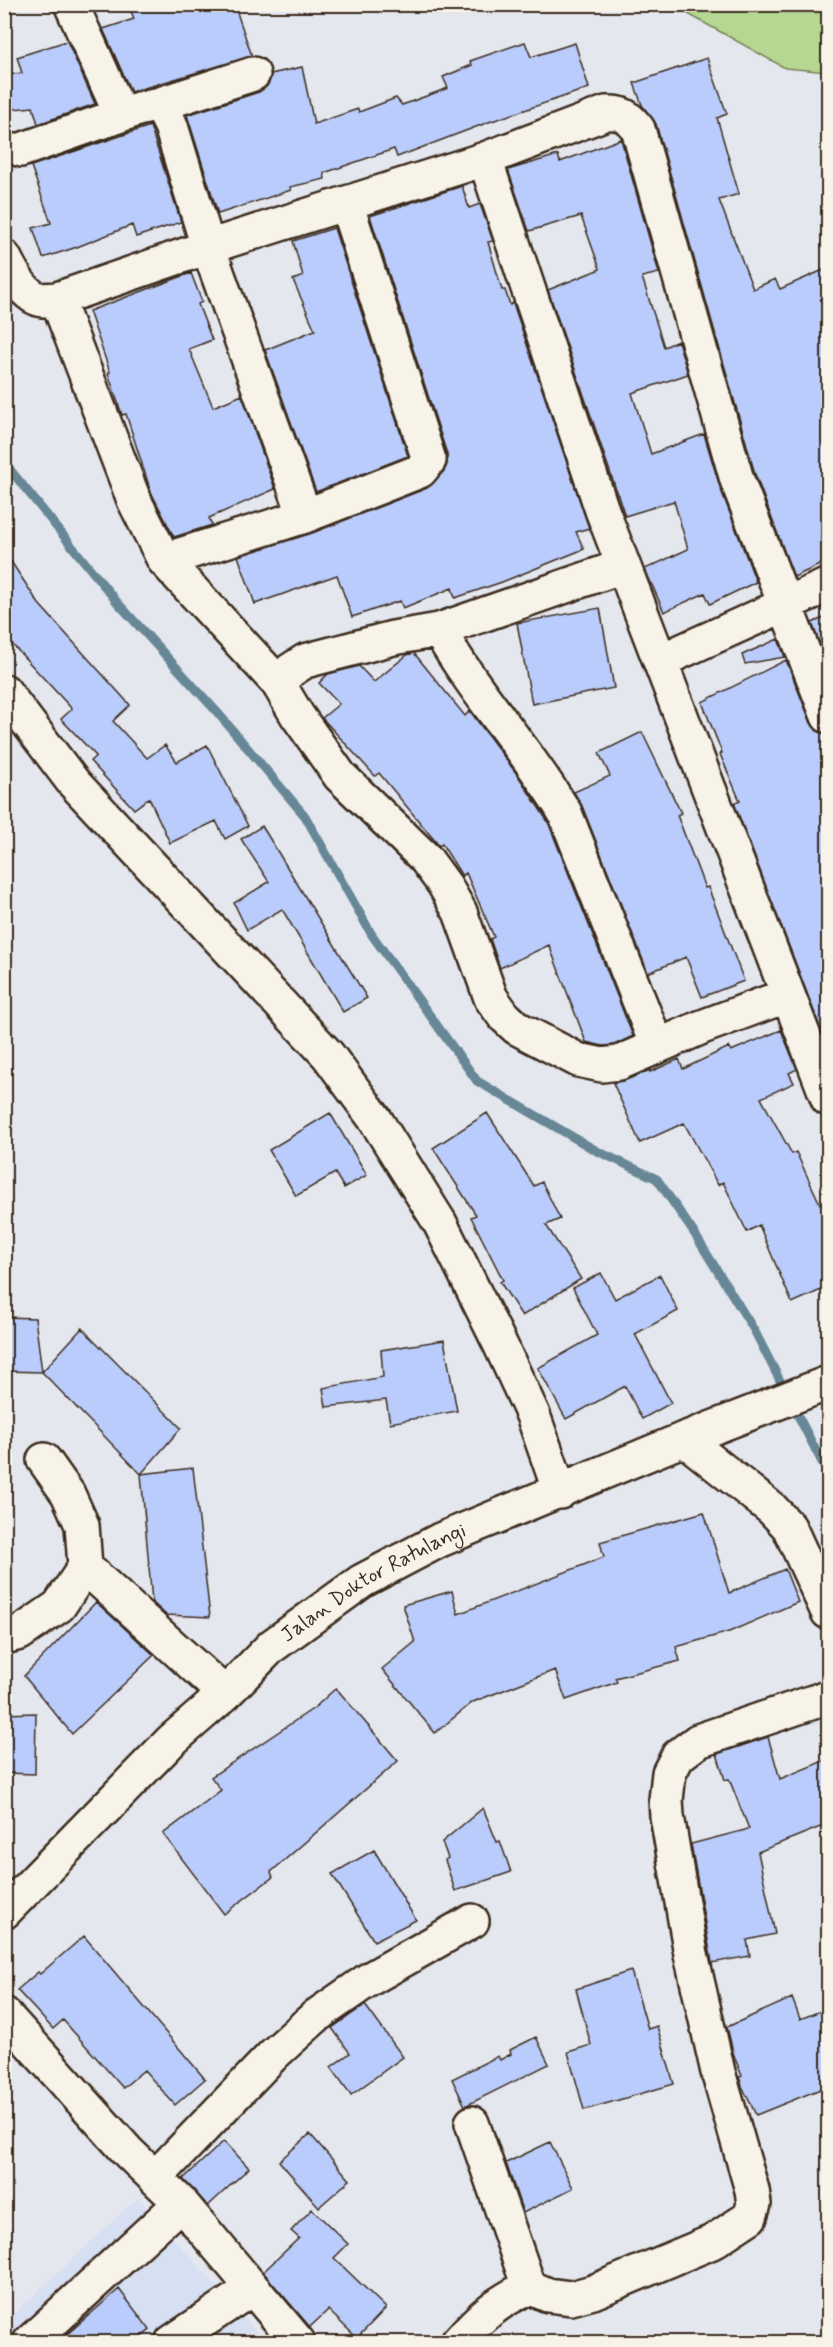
<svg xmlns="http://www.w3.org/2000/svg" width="833" height="2347" font-family="Mynerve,sans-serif">
<rect width="100%" height="100%" fill="#e4e7ee"/>
<filter id="ink" filterUnits="userSpaceOnUse"><feTurbulence type="fractalNoise" baseFrequency=".0167" numOctaves="2"/><feDisplacementMap in="SourceGraphic" scale="12" xChannelSelector="R" yChannelSelector="G"/><feConvolveMatrix kernelMatrix="1 2 1 2 8 2 1 2 1" color-interpolation-filters="sRGB"/></filter>
<g filter="url(#ink)">
<path fill="#d7dff2" d="M138,2198L265,2342H5V2322Z"/>
<path fill="#b5d791" stroke="#788058" stroke-width="1.5" d="M672,5H828V72L785,68Z"/>
<g fill="none" stroke-linecap="round" stroke-linejoin="round">
<path stroke="#678796" stroke-width="9" d="M4,462L117,602L217,712L305,816L372,935L477,1081L595,1150L657,1179L694,1233L754,1330L828,1474"/>
</g>
<path fill="#b9ccfb" stroke="#3b2a1e" stroke-width="1.5" d="M150,4H234L252,56L131,92L103,29L134,19L131,11Z
M67,41L95,104L38,124L33,107L4,110V75L22,73L17,57Z
M525,42L531,57L575,43L589,88L489,122L397,157L394,149L324,173L325,179L290,187L291,190L218,214L187,115L259,92L267,86L271,74L302,67L314,124L358,109L359,112L396,98L402,105L448,88L443,77L472,65L470,61Z
M707,58L727,114L717,118L739,194L719,200L753,289L775,279L780,289L828,268V561L794,577L755,474L656,124L642,105L634,83Z
M150,126L181,222L136,237L132,225L77,247L43,258L33,228L51,223L31,166Z
M621,139L659,273L642,277L664,347L678,341L688,374L632,393L651,454L704,434L720,487L756,582L710,604L705,593L664,612L645,569L688,549L674,501L625,516L548,290L600,269L581,216L529,231L508,170L558,155L560,162Z
M462,186L469,208L480,204L493,241L488,242L502,290H505L510,305L513,303L589,528L576,532L584,549L502,582L455,598L452,588L403,608L400,601L352,617L337,575L255,604L238,556L312,533L427,488L444,471L447,463V454L370,216Z
M334,228L408,456L316,492L265,350L315,330L293,280L303,276L293,241Z
M191,273L202,302L198,304L212,340L189,349L213,407L242,395L275,489L209,518L212,525L174,537L151,492L126,414L122,415L108,373L110,372L89,311Z
M4,551L39,604L130,705L113,721L147,758L165,745L177,762L207,745L248,826L225,839L216,821L170,843L149,798L134,809L90,761L96,756L61,719L72,709L11,643H4Z
M600,608L614,688L532,704L517,623Z
M828,616V665L812,623Z
M778,639L785,657L745,664L742,655Z
M414,653L465,716L470,711L519,777L548,822L633,1036L614,1045L603,1046L586,1042L549,945L500,968L490,939L494,937L466,873L462,876L442,844L439,846L436,842L379,773L375,776L322,718L339,704L319,683L328,674L359,666L374,682L407,655Z
M786,660L811,723L817,731L828,734V1048L734,803L740,801L720,754L722,753L702,702Z
M642,732L681,813L677,815L705,888L708,887L744,981L702,997L686,957L648,973L582,806L574,792L610,776L599,753Z
M262,826L367,998L343,1012L282,909L247,930L234,903L269,882L241,839Z
M781,1030L797,1069L789,1073L794,1083L761,1098L792,1154L796,1152L820,1204L828,1199V1287L792,1303L759,1225L747,1232L723,1182L718,1185L684,1123L640,1143L613,1083L626,1080L650,1070V1072L679,1059L683,1069L729,1047L731,1051Z
M330,1113L367,1175L344,1188L335,1173L296,1196L269,1150Z
M487,1113L534,1186L542,1182L560,1219L546,1225L581,1279L522,1316L500,1282L503,1280L471,1217L476,1215L433,1148Z
M601,1273L615,1299L660,1275L678,1311L635,1334L671,1403L642,1419L625,1386L566,1419L538,1368L597,1335L573,1288Z
M4,1317L35,1318L42,1372L4,1371Z
M82,1328L181,1428L141,1474L42,1372Z
M444,1340L457,1411L390,1423L386,1400L326,1407L323,1388L383,1377L381,1350Z
M193,1468L210,1617L166,1615L152,1602L141,1474Z
M704,1512L729,1593L785,1569L798,1602L729,1632L676,1647L680,1661L615,1678L617,1682L566,1700L555,1670L473,1702L435,1733L382,1669L415,1642L403,1605L452,1591L458,1614L604,1557L600,1542Z
M96,1602L154,1655L72,1734L24,1676Z
M336,1688L398,1761L271,1872L273,1877L224,1914L163,1834L221,1790L211,1777L314,1708Z
M36,1713L35,1774L4,1773V1714Z
M768,1737L780,1779L828,1759V1824L758,1852L775,1934L747,1940L750,1956L712,1963L691,1844L749,1829L729,1779L725,1780L717,1754Z
M483,1808L497,1842L500,1841L511,1872L455,1891L445,1860L448,1858L442,1842Z
M374,1850L416,1920L374,1941L332,1874Z
M84,1936L205,2079L175,2105L144,2070L123,2088L63,2020L53,2029L17,1990L38,1972L40,1974Z
M631,1971L648,2029L657,2026L674,2084L584,2110L568,2052L591,2045L576,1989Z
M792,1998L800,2019L828,2008V2086L756,2115L742,2086L739,2077L742,2076L734,2056L727,2027Z
M365,2005L403,2057L351,2095L331,2067L350,2053L332,2028Z
M536,2037L549,2064L465,2106L452,2079L498,2056L500,2060L511,2054L510,2050Z
M310,2134L350,2180L319,2207L279,2161Z
M224,2141L249,2168L208,2206L183,2179Z
M550,2142L573,2188L523,2213L506,2163Z
M312,2209L348,2244L334,2258L386,2308L357,2338L328,2310L310,2327L263,2272L299,2238L291,2231Z
M119,2289L150,2330L134,2343H57Z"/>
<g fill="none" stroke-linecap="round" stroke-linejoin="round">
<defs>
<path id="minor" d="M71,4L121,115
M160,104L253,74
M21,150L138,109L160,104L171,126L208,247L305,516L420,471L429,460L346,203
M485,159L602,510L828,1099
M4,257C11,271 25,298 43,300C47,300 53,299 57,299L208,247L485,159L606,113C622,112 628,116 638,129L737,480L828,716
M57,299L134,500L164,560L278,683
M164,560L305,516
M623,566L439,630L393,638L305,661L291,670L278,683L297,715L340,776L425,858L444,884L460,912L491,998L504,1016L517,1028L578,1060L602,1065L619,1063L702,1027L788,995
M439,630C475,694 527,749 565,813L657,1046
M660,661L828,585
M4,691L73,782L328,1055L375,1119L440,1223L501,1346L533,1415L560,1492
M684,1439L772,1509L789,1527L828,1612
M85,1567L225,1694
M4,1637L20,1633L59,1606L85,1567L82,1525L68,1494L44,1460
M4,2014L129,2153L181,2203L298,2342
M472,2123L529,2287
M155,2178L274,2054L316,2016L368,1980L472,1921
M30,2342L181,2203
M172,2342L251,2289
M458,2342C482,2315 496,2303 529,2287L548,2295L571,2298L593,2292L712,2242L750,2217L754,2204L752,2190L718,2072L691,1954L667,1816L666,1800L669,1773L678,1756L698,1741L828,1697"/>
<g id="highway">
<path id="s1" d="M4,1912L171,1741L225,1694L272,1646L362,1581L440,1540L684,1439L828,1383"/>
</g>
</defs>
<use href="#minor" stroke="#3b2a1e" stroke-width="38"/>
<use href="#highway" stroke="#3b2a1e" stroke-width="38"/>
<use href="#minor" stroke="#f7f3e8" stroke-width="33"/>
<use href="#highway" stroke="#f7f3e8" stroke-width="33"/>
</g>
</g>
<g text-anchor="middle" dominant-baseline="central" stroke-width="6" stroke-linejoin="round" paint-order="stroke">
<g font-size="21" fill="#3b2a1e" stroke="#f7f3e8">
<text stroke="none"><textPath href="#s1" startOffset="498">Jalan Doktor Ratulangi</textPath></text>
</g>
</g>
<rect width="833" height="2347" fill="none" stroke="#f7f3e8" stroke-width="24"/>
<rect x="12" y="12" width="809" height="2323" fill="none" stroke="#3b2a1e" stroke-width="2" filter="url(#ink)"/>
</svg>
